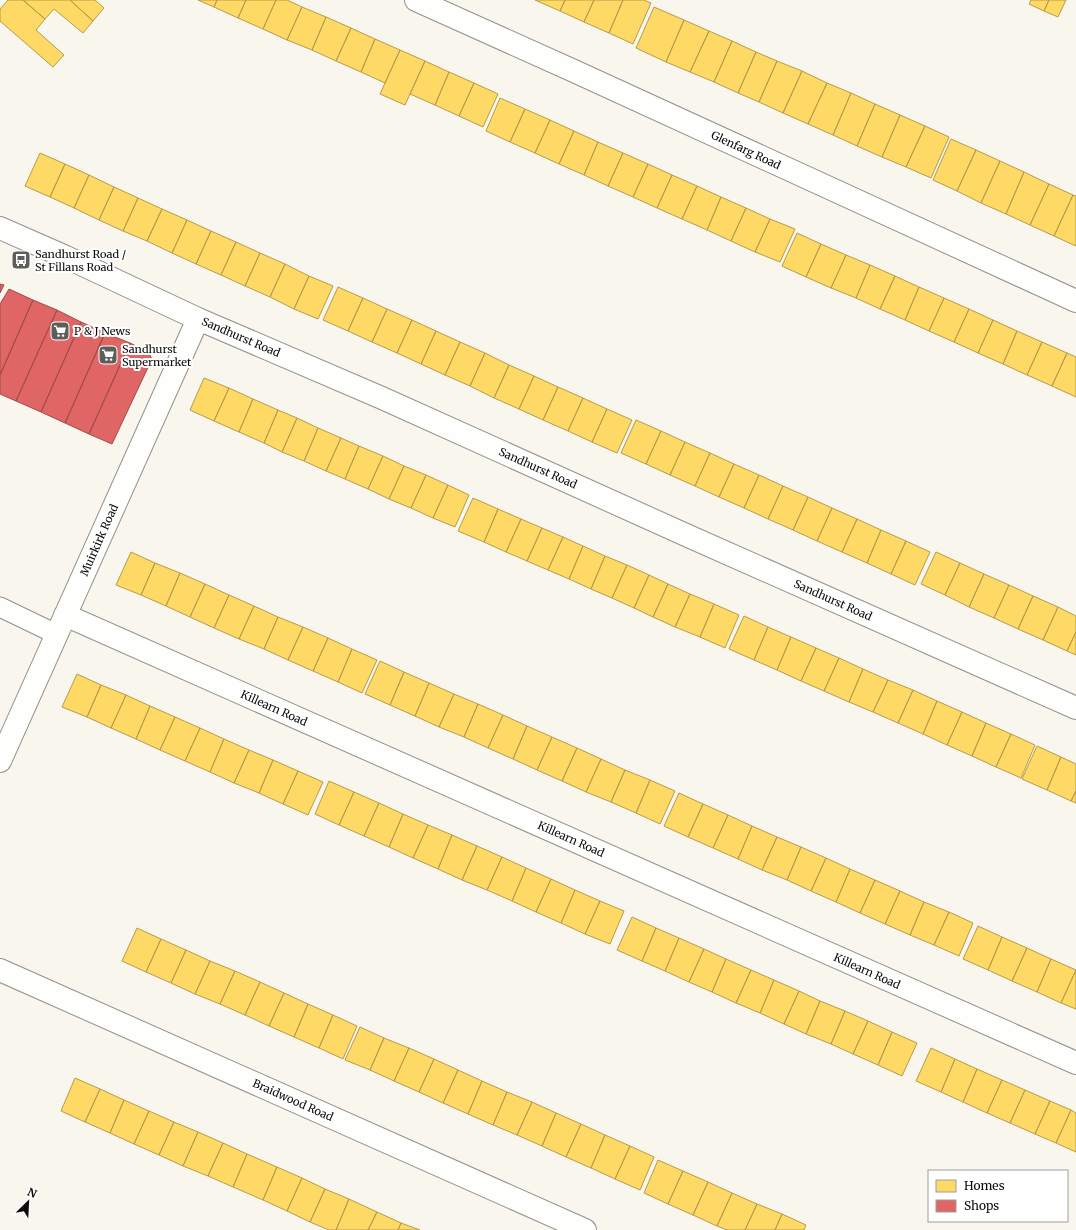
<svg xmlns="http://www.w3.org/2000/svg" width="1076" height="1230" font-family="Merriweather,serif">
<rect width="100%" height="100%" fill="#f8f6ed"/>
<path fill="#ffd966" stroke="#b69b4a" d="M8,0H23L45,19L36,30L64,55L53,67L0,21V9Z
M23,0H70L93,21L83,33L54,9L45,19Z
M70,0H95L104,8L93,21Z
M198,0H217L214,7Z
M217,0H246L238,18L214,7Z
M246,0H276L263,29L238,18Z
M276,0H287L302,7L287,40L263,29Z
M535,0H565L560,11Z
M565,0H594L584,22L560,11Z
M594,0H623L609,33L584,22Z
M623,0H644L651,3L633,44L609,33Z
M1031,0H1049L1044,11L1029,4Z
M1049,0H1066L1058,17L1044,11Z
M302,7L326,17L312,50L287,40Z
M654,7L684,20L666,62L636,48Z
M326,17L351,28L336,61L312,50Z
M684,20L709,31L690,72L666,62Z
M351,28L375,39L361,72L336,61Z
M709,31L732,41L714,82L690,72Z
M375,39L400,50L385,83L361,72Z
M732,41L756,52L738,93L714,82Z
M400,50L425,61L405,105L380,94Z
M756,52L777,61L759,102L738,93Z
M425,61L449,72L435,105L410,94Z
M777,61L802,71L783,113L759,102Z
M802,71L827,83L808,124L783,113Z
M449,72L474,83L459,116L435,105Z
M474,83L498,94L483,127L459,116Z
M827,83L851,93L833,135L808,124Z
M851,93L875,104L857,146L833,135Z
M500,98L525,109L510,142L486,131Z
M875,104L900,115L882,157L857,146Z
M525,109L550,120L535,153L510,142Z
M900,115L925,126L906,167L882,157Z
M550,120L574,131L559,164L535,153Z
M925,126L949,137L931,178L906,167Z
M574,131L598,142L584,175L559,164Z
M951,139L976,150L957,191L933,180Z
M598,142L623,153L608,186L584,175Z
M976,150L1000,161L981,203L957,191Z
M40,153L65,164L50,197L25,186Z
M623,153L648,164L633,197L608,186Z
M1000,161L1024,172L1006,214L981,203Z
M65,164L89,175L74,208L50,197Z
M648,164L672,175L657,208L633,197Z
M1024,172L1049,184L1030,225L1006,214Z
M89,175L114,187L99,220L74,208Z
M672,175L697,186L682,219L657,208Z
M1049,184L1073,195L1054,236L1030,225Z
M697,186L721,197L707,230L682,219Z
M114,187L138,198L123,231L99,220Z
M1073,195L1076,196V246L1054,236Z
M721,197L746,208L731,241L707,230Z
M138,198L162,209L147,241L123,231Z
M746,208L770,219L755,252L731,241Z
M162,209L187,220L172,253L147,241Z
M770,219L795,229L780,262L755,252Z
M187,220L211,231L196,264L172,253Z
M211,231L236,242L221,275L196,264Z
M797,233L821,244L806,277L782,266Z
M236,242L260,253L245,286L221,275Z
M821,244L846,255L831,288L806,277Z
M260,253L285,264L270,297L245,286Z
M846,255L870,265L856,298L831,288Z
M285,264L309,276L294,309L270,297Z
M870,265L895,276L880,309L856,298Z
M309,276L333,286L318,319L294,309Z
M895,276L919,287L905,320L880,309Z
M338,287L363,298L348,331L323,320Z
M919,287L944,298L929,331L905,320Z
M363,298L387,309L372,342L348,331Z
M944,298L969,309L954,342L929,331Z
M387,309L412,320L397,353L372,342Z
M969,309L993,320L978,353L954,342Z
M412,320L436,331L421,364L397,353Z
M993,320L1017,331L1003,364L978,353Z
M436,331L460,342L445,375L421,364Z
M1017,331L1042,342L1027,375L1003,364Z
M460,342L485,353L470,386L445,375Z
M1042,342L1067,353L1052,386L1027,375Z
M485,353L509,365L494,398L470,386Z
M1067,353L1076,357V397L1052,386Z
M509,365L534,376L519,409L494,398Z
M534,376L558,387L543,420L519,409Z
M204,378L229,388L214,421L190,410Z
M558,387L583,398L568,431L543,420Z
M229,388L253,399L239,432L214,421Z
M583,398L607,409L592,442L568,431Z
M253,399L278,410L264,443L239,432Z
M607,409L632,420L617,453L592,442Z
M278,410L297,418L282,452L264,443Z
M297,418L318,428L304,461L282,452Z
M636,420L661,431L646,464L621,453Z
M318,428L341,438L326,471L304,461Z
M661,431L685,442L670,475L646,464Z
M341,438L359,446L345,479L326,471Z
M685,442L710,453L695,486L670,475Z
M359,446L383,456L368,489L345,479Z
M710,453L734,464L719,497L695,486Z
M383,456L404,466L389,499L368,489Z
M734,464L759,475L744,508L719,497Z
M404,466L426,475L411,508L389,499Z
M426,475L448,485L433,518L411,508Z
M759,475L783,486L768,519L744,508Z
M448,485L469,495L455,527L433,518Z
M783,486L808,497L793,530L768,519Z
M808,497L832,508L817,541L793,530Z
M473,498L498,509L484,542L458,531Z
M832,508L857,519L842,552L817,541Z
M498,509L521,519L506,552L484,542Z
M521,519L542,528L527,561L506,552Z
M857,519L881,530L867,563L842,552Z
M542,528L563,537L548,570L527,561Z
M881,530L906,541L891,574L867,563Z
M563,537L583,546L569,579L548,570Z
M906,541L930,552L915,585L891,574Z
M583,546L605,556L591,589L569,579Z
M131,552L155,563L141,595L116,585Z
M936,552L960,563L945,595L921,584Z
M605,556L627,565L612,598L591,589Z
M155,563L180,573L166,606L141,595Z
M960,563L984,574L969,607L945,595Z
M627,565L649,575L634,608L612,598Z
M180,573L205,584L190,617L166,606Z
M984,574L1009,585L994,618L969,607Z
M649,575L668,584L653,617L634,608Z
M205,584L229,595L214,628L190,617Z
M668,584L690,594L675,627L653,617Z
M1009,585L1033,596L1018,629L994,618Z
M690,594L714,604L700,637L675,627Z
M229,595L254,606L239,639L214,628Z
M1033,596L1058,607L1043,640L1018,629Z
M714,604L739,615L725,648L700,637Z
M254,606L278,617L264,649L239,639Z
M1058,607L1076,616V632L1067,651L1043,640Z
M744,616L768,627L754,660L729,649Z
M278,617L303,627L288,660L264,649Z
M303,627L328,638L313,671L288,660Z
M768,627L791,637L777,670L754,660Z
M1076,632V655L1067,651Z
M791,637L816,648L801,681L777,670Z
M328,638L352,649L338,682L313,671Z
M816,648L839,658L824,691L801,681Z
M352,649L377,660L362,693L338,682Z
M839,658L863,669L849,702L824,691Z
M380,661L404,672L390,705L365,694Z
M863,669L888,680L873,712L849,702Z
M404,672L429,683L415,716L390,705Z
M77,674L101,685L87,717L62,707Z
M888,680L913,690L898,723L873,712Z
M429,683L454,694L439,727L415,716Z
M101,685L126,695L111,728L87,717Z
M913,690L937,701L923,734L898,723Z
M454,694L478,704L464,737L439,727Z
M126,695L150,706L136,739L111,728Z
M937,701L962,712L947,745L923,734Z
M478,704L503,715L488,748L464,737Z
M150,706L175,717L160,750L136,739Z
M962,712L986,723L972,756L947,745Z
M503,715L527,726L513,759L488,748Z
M175,717L200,728L185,761L160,750Z
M986,723L1011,734L996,767L972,756Z
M527,726L552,737L537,770L513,759Z
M200,728L224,739L210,772L185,761Z
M1011,734L1035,745L1021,778L996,767Z
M552,737L577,748L562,781L537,770Z
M224,739L249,750L234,783L210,772Z
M1037,746L1061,757L1047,790L1022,779Z
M577,748L601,759L586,792L562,781Z
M249,750L273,760L259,793L234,783Z
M1061,757L1076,764V791L1071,801L1047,790Z
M601,759L625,770L611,802L586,792Z
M273,760L298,771L283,804L259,793Z
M625,770L650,780L636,813L611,802Z
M298,771L323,782L308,815L283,804Z
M650,780L675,791L660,824L636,813Z
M329,781L354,792L339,825L315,814Z
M1076,791V803L1071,801Z
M354,792L379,803L364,836L339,825Z
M679,793L703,804L688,837L664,826Z
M379,803L403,814L389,847L364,836Z
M703,804L728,815L713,848L688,837Z
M403,814L428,825L413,858L389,847Z
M728,815L752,826L738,859L713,848Z
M428,825L452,835L438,869L413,858Z
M752,826L777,837L762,870L738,859Z
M452,835L477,846L462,880L438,869Z
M777,837L801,847L787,880L762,870Z
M477,846L502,857L487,890L462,880Z
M801,847L826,858L811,891L787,880Z
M502,857L526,868L512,901L487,890Z
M826,858L850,869L836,902L811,891Z
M526,868L551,879L536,912L512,901Z
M850,869L875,880L860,913L836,902Z
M551,879L575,890L561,923L536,912Z
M875,880L900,891L885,924L860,913Z
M575,890L600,901L585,934L561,923Z
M900,891L924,902L910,935L885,924Z
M600,901L624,911L610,944L585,934Z
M924,902L949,912L934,945L910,935Z
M949,912L973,923L959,956L934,945Z
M632,917L656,928L642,961L617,950Z
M978,926L1002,937L988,970L963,959Z
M137,928L161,939L146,972L122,961Z
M656,928L679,938L665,971L642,961Z
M1002,937L1027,948L1012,981L988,970Z
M679,938L704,949L689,982L665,971Z
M161,939L186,950L171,983L146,972Z
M1027,948L1051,959L1037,992L1012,981Z
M704,949L726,959L712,992L689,982Z
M186,950L210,961L195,994L171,983Z
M726,959L751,970L736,1003L712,992Z
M1051,959L1076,970L1061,1003L1037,992Z
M210,961L235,971L220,1004L195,994Z
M751,970L774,980L760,1013L736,1003Z
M1076,970V1009L1061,1003Z
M235,971L260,982L245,1015L220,1004Z
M774,980L799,991L784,1024L760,1013Z
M260,982L284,993L269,1026L245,1015Z
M799,991L820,1001L806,1034L784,1024Z
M284,993L308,1004L294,1037L269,1026Z
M820,1001L845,1011L831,1044L806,1034Z
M308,1004L333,1015L319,1048L294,1037Z
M845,1011L868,1021L853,1054L831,1044Z
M333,1015L357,1026L343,1059L319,1048Z
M868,1021L892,1032L878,1065L853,1054Z
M360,1027L384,1038L370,1070L345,1060Z
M892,1032L917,1043L902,1076L878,1065Z
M384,1038L409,1048L394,1081L370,1070Z
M409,1048L434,1059L419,1092L394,1081Z
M931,1048L955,1059L941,1092L916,1081Z
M434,1059L458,1070L443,1103L419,1092Z
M955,1059L977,1069L963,1102L941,1092Z
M977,1069L1002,1080L987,1113L963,1102Z
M458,1070L482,1081L468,1114L443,1103Z
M75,1078L100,1089L85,1122L61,1111Z
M1002,1080L1025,1090L1010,1123L987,1113Z
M482,1081L507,1092L493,1125L468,1114Z
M100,1089L124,1100L110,1133L85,1122Z
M1025,1090L1050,1101L1035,1134L1010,1123Z
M507,1092L532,1102L517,1135L493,1125Z
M124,1100L149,1111L134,1144L110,1133Z
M1050,1101L1071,1110L1056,1143L1035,1134Z
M532,1102L556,1113L542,1146L517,1135Z
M1071,1110L1076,1113V1152L1056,1143Z
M149,1111L174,1122L159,1155L134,1144Z
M556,1113L581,1124L566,1157L542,1146Z
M174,1122L198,1132L183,1166L159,1155Z
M581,1124L605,1135L591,1168L566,1157Z
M198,1132L223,1143L208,1176L183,1166Z
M605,1135L630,1146L615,1179L591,1168Z
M223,1143L247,1154L233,1187L208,1176Z
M630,1146L654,1157L640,1190L615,1179Z
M247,1154L277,1167L263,1200L233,1187Z
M658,1160L683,1171L668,1204L644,1193Z
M277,1167L302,1178L287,1211L263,1200Z
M683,1171L708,1182L693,1215L668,1204Z
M302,1178L325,1189L310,1222L287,1211Z
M708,1182L732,1193L717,1226L693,1215Z
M325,1189L349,1199L336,1230H329L310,1222Z
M732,1193L757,1204L745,1230H727L717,1226Z
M349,1199L377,1212L368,1230H336Z
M757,1204L782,1214L775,1230H745Z
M377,1212L401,1223L398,1230H368Z
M782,1214L806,1225L804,1230H775Z
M401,1223L420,1230H398Z"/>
<path fill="#e06666" stroke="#a04a4a" d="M0,284L4,285L0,293Z
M9,289L33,300L0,375V304Z
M33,300L57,310L16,401L0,394V375Z
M57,310L81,322L41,412L16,401Z
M81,322L105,333L65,423L41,412Z
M105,333L130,343L89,434L65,423Z
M130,343L148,352L152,359L112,444L89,434Z"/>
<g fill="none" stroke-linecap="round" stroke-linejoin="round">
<defs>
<path id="service" d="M0,607L56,634"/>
<path id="minor" d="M416,0L574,71L1076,301
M65,615L1076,1063
M0,761L198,319
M0,970L585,1230"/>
<path id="tertiary" d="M0,228L66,257L198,319L382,398L686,535L1076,708"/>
</defs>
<use href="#service" stroke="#91908c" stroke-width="21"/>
<use href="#minor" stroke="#91908c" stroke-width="24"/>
<use href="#tertiary" stroke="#91908c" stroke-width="24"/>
<use href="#service" stroke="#fefefc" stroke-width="19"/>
<use href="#minor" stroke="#fefefc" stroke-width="22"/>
<use href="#tertiary" stroke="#fefefc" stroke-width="22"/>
</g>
<defs>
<symbol id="bus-square" viewBox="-11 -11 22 22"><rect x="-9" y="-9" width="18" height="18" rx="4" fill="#5d5d59" stroke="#fff"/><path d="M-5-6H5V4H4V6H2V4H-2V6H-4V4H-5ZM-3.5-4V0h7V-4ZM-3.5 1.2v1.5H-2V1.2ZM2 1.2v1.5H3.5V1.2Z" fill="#fff"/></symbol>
<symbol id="supermarket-square" viewBox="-11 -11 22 22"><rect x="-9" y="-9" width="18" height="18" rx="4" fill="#5d5d59" stroke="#fff"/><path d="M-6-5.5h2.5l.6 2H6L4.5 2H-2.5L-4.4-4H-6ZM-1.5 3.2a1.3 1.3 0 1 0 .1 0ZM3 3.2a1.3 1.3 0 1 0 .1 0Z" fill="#fff"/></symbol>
</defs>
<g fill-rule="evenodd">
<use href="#bus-square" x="10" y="249" width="22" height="22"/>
<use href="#supermarket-square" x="49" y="320" width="22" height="22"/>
<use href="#supermarket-square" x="97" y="344" width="22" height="22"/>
</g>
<g text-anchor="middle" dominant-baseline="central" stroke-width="4" stroke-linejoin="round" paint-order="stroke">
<g font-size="11" fill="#0a0a0a" stroke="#fff">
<text transform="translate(746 150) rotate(25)">Glenfarg Road</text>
<text transform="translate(241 337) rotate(23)">Sandhurst Road</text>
<text transform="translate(538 468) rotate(24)">Sandhurst Road</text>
<text transform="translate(99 540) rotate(-66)">Muirkirk Road</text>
<text transform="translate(833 600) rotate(24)">Sandhurst Road</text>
<text transform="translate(274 708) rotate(24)">Killearn Road</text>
<text transform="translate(571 839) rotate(24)">Killearn Road</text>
<text transform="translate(867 971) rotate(24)">Killearn Road</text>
<text transform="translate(293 1100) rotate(24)">Braidwood Road</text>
</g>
<g font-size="11" fill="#0a0a0a" stroke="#fff" text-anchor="start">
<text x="35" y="254">Sandhurst Road /<tspan x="35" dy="13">St Fillans Road</tspan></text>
<text x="74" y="331">P &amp; J News</text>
<text x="122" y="349">Sandhurst<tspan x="122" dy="13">Supermarket</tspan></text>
</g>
</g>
<rect x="928" y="1170" width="140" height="52" fill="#ffffff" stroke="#9d9d9d"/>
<rect x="936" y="1180" width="20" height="12" fill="#ffd966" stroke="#9d9d9d"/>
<text x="964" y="1190" font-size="12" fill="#0a0a0a">Homes</text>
<rect x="936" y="1200" width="20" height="12" fill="#e06666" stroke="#9d9d9d"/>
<text x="964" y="1210" font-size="12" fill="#0a0a0a">Shops</text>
<g transform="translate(28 1202) rotate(24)" stroke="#ffffff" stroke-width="3" paint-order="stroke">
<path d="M0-3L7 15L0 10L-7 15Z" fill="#0a0a0a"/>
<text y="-6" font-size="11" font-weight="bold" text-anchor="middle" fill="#0a0a0a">N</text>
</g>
</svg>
